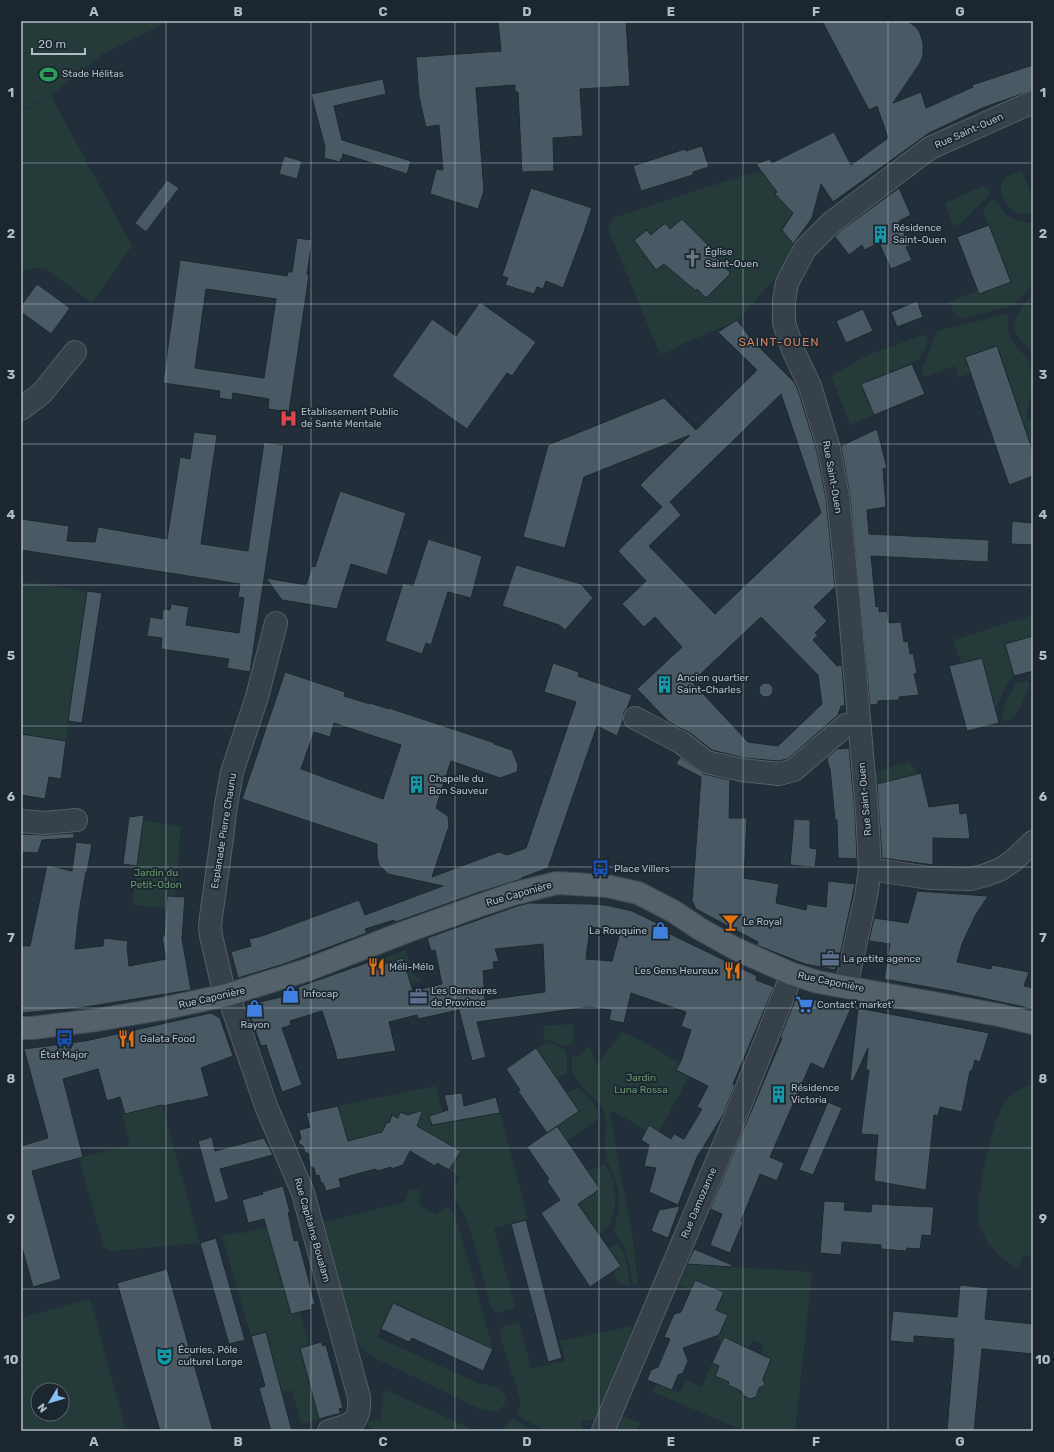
<svg xmlns="http://www.w3.org/2000/svg" width="1054" height="1452" font-family="Rubik,sans-serif">
<rect width="100%" height="100%" fill="#222f3a"/>
<path fill="#243b3a" fill-rule="evenodd" d="M21,21H170L103,54L51,95L21,111Z
M51,96L132,246L92,303L45,268H35L21,272V112Z
M761,171L775,190V194L802,201L782,230L794,245L787,265L737,321L682,344L670,351L660,354L608,229L613,218L745,175Z
M1022,171L1033,198V214C1027,214 1020,214 1014,211C1005,205 994,185 1007,177C1011,174 1017,173 1022,171Z
M983,186L990,191V194L961,223L955,226L952,224L945,203Z
M992,200H995C1008,218 1011,221 1033,223V284L1014,305L961,319L955,315L949,302L978,291L980,294L1011,282L983,209Z
M1033,293V355C1029,347 1021,342 1017,335C1009,320 1024,304 1033,293Z
M1007,314H1009L1007,329L1011,339L1028,360L1033,375V395H1031L1027,408V419L1033,423V452L997,346L965,357L971,373L959,377L955,366L924,377L922,370L937,331Z
M923,335H926C929,343 923,353 919,360L861,384L874,415L850,425L831,376L868,355Z
M21,581L87,591L68,721L66,741L21,734Z
M1033,615V636L1014,676L1008,682L995,709L982,658L961,663L954,640Z
M1025,681L1029,682C1030,690 1020,708 1015,715C1012,718 1008,720 1004,722C999,710 1009,697 1014,686L1016,683Z
M909,762L918,774L875,784L874,772Z
M143,821L181,826L175,896H168L166,908L132,905Z
M406,950L411,972L422,981L386,990L387,970L383,958Z
M572,1024C574,1030 578,1046 567,1046C559,1045 553,1039 544,1040L543,1026Z
M622,1032L638,1039L680,1063L676,1070L689,1076L659,1132L649,1125L646,1131L620,1115L609,1110L633,1241L638,1283L633,1285L629,1262L624,1247L614,1231C616,1218 621,1205 619,1192C617,1179 608,1167 606,1154C604,1141 609,1122 604,1111C598,1096 578,1089 573,1073C571,1068 572,1061 572,1055L575,1057L582,1054L590,1046L597,1065Z
M548,1042C572,1051 566,1050 567,1073L557,1078L536,1048Z
M1033,1084V1259L1024,1254L1018,1268C1002,1261 983,1241 979,1223C974,1204 993,1117 1005,1102C1011,1093 1023,1087 1033,1084Z
M435,1086L443,1111L442,1114L444,1122H452L500,1113L528,1219L494,1228L515,1308L497,1313L491,1307L470,1230L464,1214L455,1199L454,1190L460,1177L449,1170L460,1151L417,1126L420,1117L419,1114L411,1117L400,1112L398,1118L392,1115L389,1123L387,1122L382,1132L348,1141L338,1106Z
M578,1088C587,1097 599,1105 598,1119L567,1141L557,1126L567,1093Z
M162,1105L200,1243L111,1251L104,1248L79,1158L130,1145L122,1114Z
M605,1164L614,1182L615,1205L612,1217L608,1228L599,1234L578,1204L600,1189L588,1171Z
M409,1189L420,1191L419,1205L436,1215L447,1206L454,1215L458,1224L493,1349L394,1303L377,1337L478,1383L497,1387L503,1392L506,1399C504,1413 490,1412 480,1409L375,1358C363,1350 357,1344 352,1331L324,1222L405,1202Z
M276,1224L272,1244L291,1314L300,1312L309,1345L300,1348L319,1419L301,1424L292,1390L282,1393L266,1332L251,1336L222,1236L238,1232L239,1234Z
M618,1244C627,1255 628,1272 630,1286L629,1287L618,1282L613,1272L621,1266L609,1248Z
M687,1264L812,1272L795,1431H745L653,1392L656,1384L680,1393L685,1380L702,1387L712,1363L719,1366L715,1376L729,1382L728,1385L741,1391L744,1396L750,1399L756,1397L759,1388L765,1385L763,1379L771,1359L761,1353L764,1345L753,1340L749,1348L737,1343L735,1347L723,1349L717,1335L720,1333L728,1315L717,1310L723,1296L721,1291L697,1284L692,1286L691,1290L679,1285Z
M90,1299L126,1431H24L21,1419V1374L24,1373L21,1361V1318ZM38,1390H62V1414H38Z
M519,1322L531,1369L565,1361L560,1341L633,1326L596,1421L581,1420L584,1431H544L516,1414L520,1407V1399L499,1333L502,1327Z
M386,1390L476,1431H374L368,1425V1420L381,1421L383,1393Z
M623,1416L640,1423L636,1431H617Z
M513,1418L532,1431H500Z"/>
<path fill="#4a5a65" stroke="#1d2831" fill-rule="evenodd" d="M498,21H626L630,86L580,89L583,136L553,138L554,171L522,172L518,92H515V85L476,88L484,191L478,209L430,194L436,169L443,170L439,125L426,127L419,97L416,57L501,51Z
M822,21H907L916,27L920,33L923,43V56L920,63L893,103L921,92L926,108L973,87L972,85L1033,65V90L982,108L929,133L833,202L821,184L812,218L793,244L782,230L793,213L775,194L777,192L756,164L770,159L772,163L834,132L851,165L888,138L877,106L869,110Z
M383,79L386,94L334,106L342,140L411,161L407,174L343,154L342,159H341L340,162L324,158L325,147L311,94Z
M702,146L709,167L693,172V175L641,191L633,166L685,149L686,151Z
M284,156L302,161L297,179L279,174Z
M167,180L179,188L146,232L135,223Z
M531,188L592,208L584,232L563,288L546,281L543,289L537,287L534,294L505,285L508,278L502,276Z
M899,188L911,215L899,221L910,246L906,247L912,260L891,269L879,243L864,250L862,245L849,255L835,237L840,231Z
M682,219L706,243L724,267L730,272L729,274H730L706,298L697,289L696,291L664,264L656,270L634,240L647,230L651,235L664,224H666L670,229Z
M989,225L1011,282L979,294L957,237Z
M297,238L312,240L307,274L309,275L289,412L268,409L269,399L233,393L232,400L219,398L220,391L163,383L180,260L287,276L288,272H292ZM206,289L276,299L264,378L195,368Z
M37,284L70,308L51,334L21,312V306Z
M917,301L923,317L897,327L891,312Z
M480,302L536,342L512,376L507,373L467,429L392,376L432,319L456,336Z
M863,309L873,331L846,343L836,321Z
M737,320L751,339L794,382L798,390L817,452L826,499L835,587L814,607L827,621L815,633L818,635L813,640L837,666L842,665L845,706H841L838,715L788,759L778,761L744,758L712,750L690,733L669,722L637,689L682,647L655,617L644,627L622,604L646,581L618,551L662,507L640,485L690,435L584,477L565,548L523,537L548,445L664,398L696,430L757,370L718,332ZM781,394L821,513L715,614L649,546L681,515L670,502ZM761,617L818,675L822,704L778,746L748,742L692,682Z
M997,346L1033,452V476L1009,485L965,357Z
M912,364L925,394L874,415L861,384Z
M877,429L887,468L883,469L886,507L867,510L869,534L989,540L988,562L871,556L876,607L879,606V612L887,611L889,623L901,622L904,642L908,641L910,654L913,653L917,673L914,674L919,695L899,697V700L878,701V704L870,705L850,496L841,446Z
M194,432L217,435L201,544L248,551L264,442L284,445L250,672L227,668L229,659L161,649L162,638L147,636L150,617L162,619L163,609L170,610L171,604L189,607L186,625L239,633L244,598L238,597L240,584L21,550V519L69,526L67,541L95,542L98,527L167,539L180,457L190,459Z
M340,491L406,513L387,575L351,564L337,609L282,600L266,578L306,585L312,566L315,567Z
M1012,521L1033,523V545L1011,544Z
M428,539L482,556L471,598L448,592L431,645L426,643L422,654L385,641L403,583L413,586Z
M516,565L581,584L593,598L565,630L559,625L502,606Z
M87,591L102,593L82,723L68,721Z
M1033,636V671L1014,676L1005,644Z
M982,658L999,723L967,731L949,666Z
M553,663L579,672L578,676L632,695L627,708L624,712L623,720L617,736L597,726L548,868L521,878L522,879L477,893L396,922L394,920L365,929L367,933L284,964L238,978L231,952L251,946L249,939L262,936L359,900L365,915L443,886L388,874L379,865L377,857V844L242,799L285,672L345,692L344,696L370,704V703L389,709V708L495,743L494,744L512,750L518,765L517,772L500,778L451,761L436,808L448,816L449,826L432,877L499,852L507,855L526,848L576,702L544,692ZM334,723L401,745L383,799L301,769L314,732L330,737Z
M759 690a7 7 0 1 1 14 0a7 7 0 1 1-14 0Z
M21,734L66,741L61,779L49,777L45,799L21,795Z
M849,748L855,813L857,859L838,858L837,820H835L830,768H829L827,758L837,749Z
M680,757L703,774L730,780L729,818H747L744,878L779,884L776,903L806,910L807,904L826,907L828,881L855,884L840,956L835,970L805,964L774,952L757,945L758,942L696,909L692,901L701,777L676,764Z
M921,773L929,807L959,803L960,814L967,813L970,839L933,838V865L882,858L877,784Z
M144,815L137,866L123,864L129,817Z
M794,819L810,820V848L817,849L815,867L790,865Z
M74,833V838L42,840L38,853L21,852V834L46,835Z
M76,842L92,844L87,872H86L79,912L75,949L103,946L104,938L128,941L127,947L129,966L166,959L162,937L164,936L167,896L185,897L182,939L191,990L79,1008L21,1013V946H30L47,865L72,871Z
M917,891L988,896L975,916L962,944L957,962L991,969L992,965L1029,972L1024,986L1033,988V1009L950,991L884,979L890,944L869,941L874,918L908,923Z
M529,903L592,904L606,905L632,911L669,929L668,933L757,976L756,980L774,987L733,1084L735,1085L723,1115L697,1157L678,1205L649,1192L656,1168L644,1166L649,1145L641,1140L649,1125L671,1139L674,1134L684,1139L702,1109L697,1107L708,1086L676,1070L681,1061L691,1030L681,1026L686,1012L631,993L624,1023L609,1020L611,1010L589,1007L477,1022L486,1057L472,1061L459,1010L418,1019L417,1015L389,1022L396,1051L337,1060L335,1051L322,1011L290,1021L291,1025L282,1028L302,1085L282,1092L266,1045L261,1046L246,1005L299,993L298,987L375,960L384,964L403,958L413,991L442,984L435,950L431,951L427,938L517,906ZM590,927L620,932L612,961L586,959ZM543,944L545,992L485,1000L483,971L494,969L493,962L499,961L495,949Z
M799,996L851,1008L824,1069L811,1063L770,1157L784,1163L777,1181L760,1174L741,1221L743,1222L730,1253L710,1245L722,1214L710,1209L782,1038H780L796,998Z
M858,1008L974,1030L989,1033L980,1062L975,1060L972,1071H970L962,1112L940,1107L938,1116L934,1115L926,1190L874,1181L878,1135L861,1134L869,1070H866L868,1048L853,1081L850,1080Z
M211,1013L220,1018L233,1056L201,1068L209,1096L190,1101V1100L163,1106L162,1105L125,1114L120,1097L107,1101L98,1069L63,1079L83,1157L32,1171L61,1279L33,1287L21,1244V1146L48,1138L24,1049L85,1041Z
M536,1048L579,1111L547,1133L518,1091L520,1090L506,1069Z
M462,1093L464,1106L496,1097L500,1113L432,1125L429,1116L448,1110L444,1095Z
M828,1102L842,1108L813,1175L799,1170Z
M338,1106L348,1141L382,1132L387,1122L389,1123L392,1115L398,1118L400,1112L408,1115L423,1110L417,1126L461,1151L449,1170L437,1163L435,1166L410,1151L403,1165L391,1169V1167L378,1171L375,1169L339,1179L341,1187L326,1191L323,1183H321L319,1175L316,1176L314,1168L310,1166L308,1153H305L303,1146L298,1143L301,1138L299,1130L310,1127L306,1113Z
M557,1126L600,1189L578,1204L621,1266L590,1287L541,1213L560,1200L547,1181L549,1179L527,1147Z
M212,1137L215,1151L264,1138L273,1155L220,1169L229,1199L215,1203L198,1141Z
M283,1186L290,1212H288L294,1241L298,1240L315,1304L311,1305L312,1309L291,1314L264,1219L248,1223L242,1200L263,1194L262,1192Z
M824,1201L845,1202L844,1210L871,1212L872,1204L934,1207L931,1236L922,1235L920,1249L907,1248L906,1251L881,1249V1245L842,1242L841,1255L820,1253Z
M680,1206L668,1238L651,1231L659,1210Z
M526,1220L562,1358L548,1362L511,1224Z
M216,1238L245,1340L229,1344L200,1243Z
M694,1249L732,1265V1267L687,1264Z
M167,1269L197,1375L213,1431H160L117,1283Z
M695,1280L724,1292L716,1310L728,1315L719,1335L683,1348L688,1361L683,1373L678,1375L672,1390L647,1380L651,1370L658,1367L670,1339L664,1337L674,1314L681,1312Z
M960,1285L988,1288L985,1319L1033,1324V1354L982,1349L974,1431H947L954,1346H953L954,1339L914,1336V1343L890,1341L893,1311L957,1317Z
M393,1303L493,1349L483,1371L412,1338L409,1342L381,1329Z
M266,1332L279,1382L292,1431H271L259,1388L265,1386L251,1336Z
M724,1337L771,1359L763,1379L765,1385L759,1388L756,1397L750,1399L744,1396L741,1391L728,1385L729,1382L715,1376L719,1366L712,1363Z
M321,1342L323,1346L326,1345L343,1408L339,1409L341,1413L319,1419L300,1348Z"/>
<g fill="none" stroke-linecap="round" stroke-linejoin="round">
<defs>
<path id="minor" d="M21,409L42,393L75,352
M276,623L257,697L232,772L226,805L222,838L211,917L210,928L211,936L223,987L231,1003L266,1106L303,1193L359,1397C361,1423 352,1424 329,1431
M635,718L682,743L706,762L742,770L779,774L794,770L846,725L859,722
M21,821L45,823L76,820
M870,869L930,878L971,879L986,875L1001,869L1014,860L1033,842
M846,986L866,896L870,869L867,812L849,602L838,497L829,449L810,386L793,350L784,323V301L787,283L805,249L832,222L930,148L1033,102
M603,1431L729,1133L792,974"/>
<path id="major" d="M21,1028H32L97,1020L161,1009L227,995L307,970L408,931L481,905L513,894L557,883L607,886L638,893L673,911L700,929L736,949L792,974L818,982L999,1015L1033,1023"/>
</defs>
<use href="#minor" stroke="#545f68" stroke-width="24"/>
<use href="#major" stroke="#3f4a53" stroke-width="24"/>
<use href="#minor" stroke="#36414a" stroke-width="22"/>
<use href="#major" stroke="#54606a" stroke-width="22"/>
</g>
<path fill="none" stroke="#b1bcc6" stroke-width="1" stroke-opacity="0.55" d="M166,21V1431M311,21V1431M455,21V1431M599,21V1431M743,21V1431M888,21V1431M21,163H1033M21,304H1033M21,444H1033M21,585H1033M21,726H1033M21,867H1033M21,1008H1033M21,1148H1033M21,1289H1033"/>
<defs>
<symbol id="stadium-bare" viewBox="-9 -9 18 18"><path d="M0-5a6.5 5 0 1 0 0 10a6.5 5 0 1 0 0-10ZM-3.5-1.8h7v3.6h-7Z" fill="#2e9e5b" stroke="#1b262f" stroke-width="2.5" paint-order="stroke"/></symbol>
<symbol id="building-bare" viewBox="-9 -9 18 18"><path d="M-4-6H4V6H1V3H-1V6H-4ZM-2.5-4.3h1.7v1.8h-1.7ZM.8-4.3h1.7v1.8H.8ZM-2.5-1h1.7V.8h-1.7ZM.8-1h1.7V.8H.8Z" fill="#0f9aa8" stroke="#1b262f" stroke-width="2.5" paint-order="stroke"/></symbol>
<symbol id="church-bare" viewBox="-9 -9 18 18"><path d="M-1.2-6h2.4v3.5h3.3v2.4h-3.3V6h-2.4V-.1h-3.3v-2.4h3.3Z" fill="#6b7280" stroke="#1b262f" stroke-width="2.5" paint-order="stroke"/></symbol>
<symbol id="hospital-bare" viewBox="-9 -9 18 18"><path d="M-5-5h3v3.5h4V-5h3V5h-3V1.5h-4V5h-3Z" fill="#e0444e" stroke="#1b262f" stroke-width="2.5" paint-order="stroke"/></symbol>
<symbol id="bus-bare" viewBox="-9 -9 18 18"><path d="M-5-6H5V4H4V6H2V4H-2V6H-4V4H-5ZM-3.5-4V0h7V-4ZM-3.5 1.2v1.5H-2V1.2ZM2 1.2v1.5H3.5V1.2Z" fill="#1a4fb4" stroke="#1b262f" stroke-width="2.5" paint-order="stroke"/></symbol>
<symbol id="bar-bare" viewBox="-9 -9 18 18"><path d="M-6-5H6L.8 .8V4.5H3.5V6h-7V4.5H-.8V.8Z" fill="#e8710a" stroke="#1b262f" stroke-width="2.5" paint-order="stroke"/></symbol>
<symbol id="shop-bare" viewBox="-9 -9 18 18"><path d="M-5-2.5h2.3a2.7 3.5 0 0 1 5.4 0H5L5.5 6h-11ZM-1.5-2.5h3a1.5 2.3 0 0 0-3 0Z" fill="#3f7fe0" stroke="#1b262f" stroke-width="2.5" paint-order="stroke"/></symbol>
<symbol id="office-bare" viewBox="-9 -9 18 18"><path d="M-6-3h4V-5.5h4V-3h4V5H-6ZM-1-4.5V-3h2v-1.5ZM-6 0V1H6V0Z" fill="#5c6f8a" stroke="#1b262f" stroke-width="2.5" paint-order="stroke"/></symbol>
<symbol id="restaurant-bare" viewBox="-9 -9 18 18"><path d="M-5-6h1v4h1v-4h1v4h1v-4h1v5L-1.5 .5V6h-2V.5L-5-1ZM5-6V6H3V1.5H1.5Q1.5-4 5-6Z" fill="#e8710a" stroke="#1b262f" stroke-width="2.5" paint-order="stroke"/></symbol>
<symbol id="supermarket-bare" viewBox="-9 -9 18 18"><path d="M-6-5.5h2.5l.6 2H6L4.5 2H-2.5L-4.4-4H-6ZM-1.5 3.2a1.3 1.3 0 1 0 .1 0ZM3 3.2a1.3 1.3 0 1 0 .1 0Z" fill="#3f7fe0" stroke="#1b262f" stroke-width="2.5" paint-order="stroke"/></symbol>
<symbol id="theatre-bare" viewBox="-9 -9 18 18"><path d="M-5-5.5Q0-4 5-5.5V0Q5 5 0 6Q-5 5-5 0ZM-3.3-2.5H-1v1.5H-3.3ZM1-2.5H3.3v1.5H1ZM-2.8 1Q0 5.5 2.8 1Z" fill="#0f9aa8" stroke="#1b262f" stroke-width="2.5" paint-order="stroke"/></symbol>
</defs>
<g fill-rule="evenodd">
<use href="#stadium-bare" x="36" y="62" width="25" height="25"/>
<use href="#building-bare" x="868" y="222" width="25" height="25"/>
<use href="#church-bare" x="680" y="246" width="25" height="25"/>
<use href="#hospital-bare" x="276" y="406" width="25" height="25"/>
<use href="#building-bare" x="652" y="672" width="25" height="25"/>
<use href="#building-bare" x="404" y="772" width="25" height="25"/>
<use href="#bus-bare" x="588" y="856" width="25" height="25"/>
<use href="#bar-bare" x="718" y="910" width="25" height="25"/>
<use href="#shop-bare" x="648" y="918" width="25" height="25"/>
<use href="#office-bare" x="818" y="946" width="25" height="25"/>
<use href="#restaurant-bare" x="364" y="954" width="25" height="25"/>
<use href="#restaurant-bare" x="720" y="958" width="25" height="25"/>
<use href="#shop-bare" x="278" y="982" width="25" height="25"/>
<use href="#office-bare" x="406" y="984" width="25" height="25"/>
<use href="#supermarket-bare" x="792" y="992" width="25" height="25"/>
<use href="#shop-bare" x="242" y="996" width="25" height="25"/>
<use href="#bus-bare" x="52" y="1026" width="25" height="25"/>
<use href="#restaurant-bare" x="114" y="1026" width="25" height="25"/>
<use href="#building-bare" x="766" y="1082" width="25" height="25"/>
<use href="#theatre-bare" x="152" y="1344" width="25" height="25"/>
</g>
<g text-anchor="middle" dominant-baseline="central" stroke-width="3.5" stroke-linejoin="round" paint-order="stroke">
<g font-size="10" fill="#b1bcc6" stroke="#1b262f" text-anchor="start">
<text x="62" y="74">Stade Hélitas</text>
<text x="893" y="228">Résidence<tspan x="893" dy="12">Saint-Ouen</tspan></text>
<text x="705" y="252">Église<tspan x="705" dy="12">Saint-Ouen</tspan></text>
<text x="301" y="412">Etablissement Public<tspan x="301" dy="12">de Santé Mentale</tspan></text>
<text x="677" y="678">Ancien quartier<tspan x="677" dy="12">Saint-Charles</tspan></text>
<text x="429" y="779">Chapelle du<tspan x="429" dy="12">Bon Sauveur</tspan></text>
<text x="614" y="869">Place Villers</text>
<text x="743" y="922">Le Royal</text>
<text x="647" y="931" text-anchor="end">La Rouquine</text>
<text x="843" y="959">La petite agence</text>
<text x="389" y="967">Méli-Mélo</text>
<text x="719" y="971" text-anchor="end">Les Gens Heureux</text>
<text x="431" y="991">Les Demeures<tspan x="431" dy="12">de Province</tspan></text>
<text x="303" y="994">Infocap</text>
<text x="817" y="1005">Contact' market'</text>
<text x="255" y="1025" text-anchor="middle">Rayon</text>
<text x="140" y="1039">Galata Food</text>
<text x="64" y="1055" text-anchor="middle">État Major</text>
<text x="791" y="1088">Résidence<tspan x="791" dy="12">Victoria</tspan></text>
<text x="178" y="1350">Écuries, Pôle<tspan x="178" dy="12">culturel Lorge</tspan></text>
</g>
<g font-size="10" fill="#b1bcc6" stroke="#1b262f">
<text transform="translate(969 131) rotate(-24)">Rue Saint-Ouen</text>
<text transform="translate(832 477) rotate(80)">Rue Saint-Ouen</text>
<text transform="translate(865 799) rotate(-95)">Rue Saint-Ouen</text>
<text transform="translate(224 831) rotate(-81)">Esplanade Pierre Chaunu</text>
<text transform="translate(519 894) rotate(-16)">Rue Caponière</text>
<text transform="translate(831 982) rotate(12)">Rue Caponière</text>
<text transform="translate(212 998) rotate(-13)">Rue Caponière</text>
<text transform="translate(699 1203) rotate(-67)">Rue Damozanne</text>
<text transform="translate(312 1230) rotate(74)">Rue Capitaine Boualam</text>
</g>
<g font-size="10" fill="#68966d" stroke="#1b262f">
<text x="156" y="873">Jardin du<tspan x="156" dy="12">Petit-Odon</tspan></text>
<text x="641" y="1078">Jardin<tspan x="641" dy="12">Luna Rossa</tspan></text>
</g>
<g font-size="12" letter-spacing="1" fill="#d18361" stroke="#1b262f">
<text x="779" y="342">SAINT-OUEN</text>
</g>
</g>
<rect width="1054" height="1452" fill="none" stroke="#1b262f" stroke-width="44"/>
<g transform="translate(50 1402) rotate(232)"><circle r="19" fill="#1b262f" stroke="#57626b"/>
<path d="M0-3L7 15L0 10L-7 15Z" fill="#87c0f5"/>
<text y="-6" font-size="11" font-weight="bold" text-anchor="middle" fill="#b1bcc6">N</text>
</g>
<path d="M32 48v6h53v-6" fill="none" stroke="#b1bcc6" stroke-width="2"/>
<text x="38" y="48" font-size="12" fill="#b1bcc6" stroke="#1b262f" stroke-width="3" paint-order="stroke">20 m</text>
<rect x="22" y="22" width="1010" height="1408" fill="none" stroke="#b1bcc6" stroke-width="1.5"/>
<g font-size="13" text-anchor="middle" font-weight="bold" fill="#b1bcc6">
<text x="94" y="16">A</text>
<text x="238" y="16">B</text>
<text x="383" y="16">C</text>
<text x="527" y="16">D</text>
<text x="671" y="16">E</text>
<text x="816" y="16">F</text>
<text x="960" y="16">G</text>
<text x="11" y="97">1</text>
<text x="1043" y="97">1</text>
<text x="11" y="238">2</text>
<text x="1043" y="238">2</text>
<text x="11" y="379">3</text>
<text x="1043" y="379">3</text>
<text x="11" y="519">4</text>
<text x="1043" y="519">4</text>
<text x="11" y="660">5</text>
<text x="1043" y="660">5</text>
<text x="11" y="801">6</text>
<text x="1043" y="801">6</text>
<text x="11" y="942">7</text>
<text x="1043" y="942">7</text>
<text x="11" y="1083">8</text>
<text x="1043" y="1083">8</text>
<text x="11" y="1223">9</text>
<text x="1043" y="1223">9</text>
<text x="11" y="1364">10</text>
<text x="1043" y="1364">10</text>
<text x="94" y="1446">A</text>
<text x="238" y="1446">B</text>
<text x="383" y="1446">C</text>
<text x="527" y="1446">D</text>
<text x="671" y="1446">E</text>
<text x="816" y="1446">F</text>
<text x="960" y="1446">G</text>
</g>
</svg>
